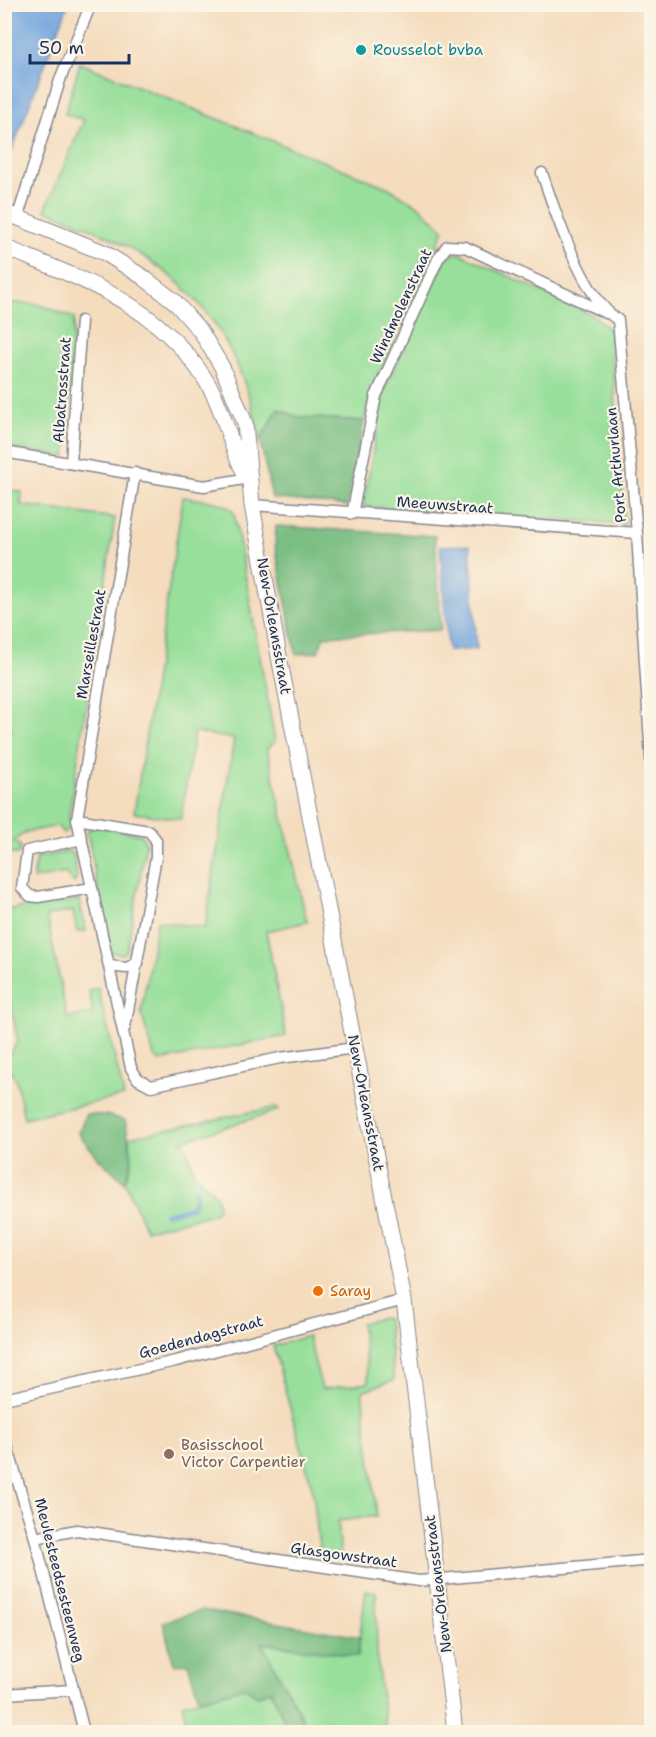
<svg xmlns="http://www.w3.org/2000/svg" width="656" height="1737" font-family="'Shantell Sans',sans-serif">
<rect width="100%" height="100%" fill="#fcf5e5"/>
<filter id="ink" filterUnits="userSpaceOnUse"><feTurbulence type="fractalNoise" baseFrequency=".0167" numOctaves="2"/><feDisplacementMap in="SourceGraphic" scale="12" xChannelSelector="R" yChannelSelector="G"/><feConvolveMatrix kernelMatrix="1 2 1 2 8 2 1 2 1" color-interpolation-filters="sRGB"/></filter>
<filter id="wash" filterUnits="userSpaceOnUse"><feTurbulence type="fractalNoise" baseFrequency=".008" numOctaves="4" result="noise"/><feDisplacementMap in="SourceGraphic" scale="24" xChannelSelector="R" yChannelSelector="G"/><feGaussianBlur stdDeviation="1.35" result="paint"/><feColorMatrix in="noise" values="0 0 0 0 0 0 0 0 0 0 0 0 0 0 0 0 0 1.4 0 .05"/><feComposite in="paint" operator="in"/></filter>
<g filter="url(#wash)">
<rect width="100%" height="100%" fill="#f4dcbd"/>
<path fill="#97df9a" stroke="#59877c" stroke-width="1.5" d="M80,63L389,188L419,206L444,230L371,395L364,421L298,417L278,409L260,440C234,308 166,254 45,210L84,120L65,114Z
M459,253L594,316L610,330L625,524L363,507L383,393L447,256Z
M10,303L38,304L74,318L66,457L5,447V309Z
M5,490L22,492L21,505L115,518L69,816L71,828L63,833L58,826L26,832L14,841L21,847L18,854L4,853L5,736L13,730L4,724Z
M183,497C199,500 224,499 234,513L275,741L267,749L307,922L266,931L286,1036L160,1061L154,1056L141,1013L157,921L205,928L234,739L194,732L181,819L134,813Z
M97,826L142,835L146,844L127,950L123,954L110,952L87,831Z
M69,851L74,854L77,878L74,883L65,873L33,879L36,858Z
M79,900L86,931L77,932L73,911L47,916L67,1018L93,1013L89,991L98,988L124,1096L24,1118L16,1080L5,1062L18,1041L5,977V910Z
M276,1107L279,1110L181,1141L186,1146L194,1172L217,1197L218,1209L213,1214L146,1230L125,1182L132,1159L129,1137Z
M383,1318L388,1320L394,1380L362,1391L377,1516L338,1521L341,1558L320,1555L313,1491L273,1346L308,1336L322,1389L369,1383L361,1323Z
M366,1590L376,1592L377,1658L385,1727L373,1732H310L261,1643L357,1656Z
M245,1687L271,1690L289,1732H189L182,1704Z"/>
<path fill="#79be82" stroke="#4a7670" stroke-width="1.5" d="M278,409L298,417L364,421L347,506L272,498L260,440Z
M276,526L435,536L441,630L324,636L318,652L296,654L275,546Z
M86,1114L105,1115L125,1120L132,1159L125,1182L100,1160L78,1133Z
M202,1610L360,1637L358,1656L262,1643L309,1732H289L271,1690L257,1696L245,1687L199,1699L188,1663L174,1665L163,1622Z"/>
<path fill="#71a4dd" stroke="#466a9e" stroke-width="1.5" d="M5,4L68,5L5,168L4,5Z
M470,545L477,649L448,651L440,546Z"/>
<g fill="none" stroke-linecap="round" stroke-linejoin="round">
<path stroke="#71a4dd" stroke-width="4" d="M165,1214L192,1207L196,1197L195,1189"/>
</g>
</g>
<g filter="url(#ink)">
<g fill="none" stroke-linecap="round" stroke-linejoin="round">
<defs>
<path id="minor" d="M542,173C555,212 583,298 618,320L637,533L652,775
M18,216L61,77L91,4
M4,452L204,486L249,478
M71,462L81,321
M135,473L77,819L131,1068L138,1079L151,1086L280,1058L355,1048
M252,505L637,533
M352,514L376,396L438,259L447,246L465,247L606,313
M77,819L149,831L156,840V857L125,1027
M82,839L27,851L22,888L30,896L38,897L92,888
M109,966L126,968L138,963
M4,1399L176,1361L404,1300
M4,1436L35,1538L84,1732
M35,1538L77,1530L419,1581L652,1560
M4,1694L73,1690"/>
<path id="secondary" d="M4,212L105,253L143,277L174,301L201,332L222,367L245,423L252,505L280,662L404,1300L455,1732
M4,247C88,282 164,306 211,389C227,418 230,451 248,478"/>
</defs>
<use href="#minor" stroke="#88868e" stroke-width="13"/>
<use href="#secondary" stroke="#88868e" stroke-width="17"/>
<use href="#minor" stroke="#fff" stroke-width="10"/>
<use href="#secondary" stroke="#fff" stroke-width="15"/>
</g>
</g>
<circle fill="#0f9aa8" stroke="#fcf5e5" stroke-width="2" cx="361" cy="50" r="6"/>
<circle fill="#e8710a" stroke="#fcf5e5" stroke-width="2" cx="318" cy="1291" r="6"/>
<circle fill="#8d6e63" stroke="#fcf5e5" stroke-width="2" cx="169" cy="1454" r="6"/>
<g text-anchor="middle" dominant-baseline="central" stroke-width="4.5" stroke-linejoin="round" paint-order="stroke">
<g font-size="15" fill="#0d838f" stroke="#fcf5e5" text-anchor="start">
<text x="373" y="50">Rousselot bvba</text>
</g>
<g font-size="15" fill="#1b2f5e" stroke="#fcf5e5">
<text transform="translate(401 306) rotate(-65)">Windmolenstraat</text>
<text transform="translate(62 390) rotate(-86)">Albatrosstraat</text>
<text transform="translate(616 465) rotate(-95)">Port Arthurlaan</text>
<text transform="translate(445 505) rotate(4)">Meeuwstraat</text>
<text transform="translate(274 626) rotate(80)">New-Orleansstraat</text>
<text transform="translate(91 644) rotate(-80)">Marseillestraat</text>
<text transform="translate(366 1103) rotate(79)">New-Orleansstraat</text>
<text transform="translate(201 1337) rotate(-15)">Goedendagstraat</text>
<text transform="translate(344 1555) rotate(8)">Glasgowstraat</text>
<text transform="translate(60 1580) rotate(76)">Meulesteedsesteenweg</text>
<text transform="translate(438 1584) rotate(-97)">New-Orleansstraat</text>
</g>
<g font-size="15" fill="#c56008" stroke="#fcf5e5" text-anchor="start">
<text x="330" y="1291">Saray</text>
</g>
<g font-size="15" fill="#785e54" stroke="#fcf5e5" text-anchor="start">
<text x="181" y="1445">Basisschool<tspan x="181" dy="17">Victor Carpentier</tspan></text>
</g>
</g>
<rect width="656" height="1737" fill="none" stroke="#fcf5e5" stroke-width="24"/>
<path d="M30 54v9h99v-9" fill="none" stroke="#1b2f5e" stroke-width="3"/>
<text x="39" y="54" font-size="18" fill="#1b2f5e" stroke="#fcf5e5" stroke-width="4.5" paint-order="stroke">50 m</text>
</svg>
